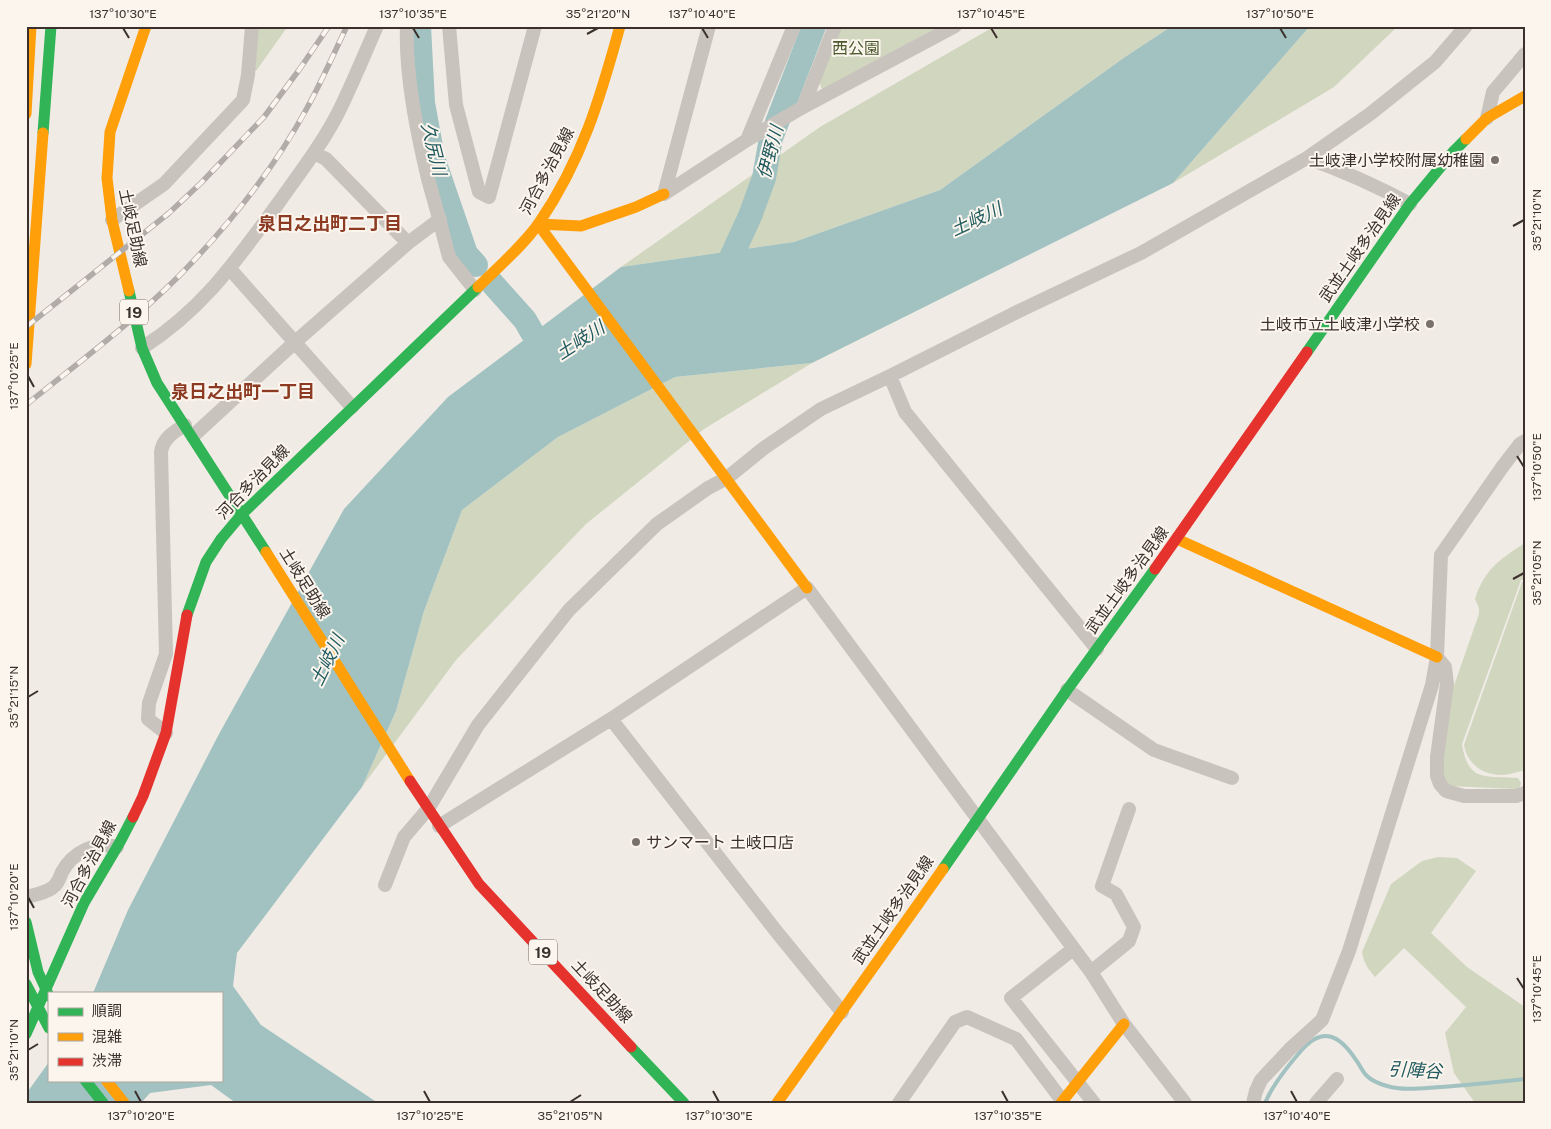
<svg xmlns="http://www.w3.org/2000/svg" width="1551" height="1129" font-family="'Public Sans','Noto Sans JP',sans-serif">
<rect width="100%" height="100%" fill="#f0ebe5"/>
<path fill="#d1d6bf" d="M258,26H288L256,71L255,70Z
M840,26H940L822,90L819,81Z
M995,26H1172L1125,57L940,190L794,242L621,267L820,127Z
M1310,26H1398L1334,87L1173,183Z
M812,363L704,429L586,524L456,660L362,787L396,711L424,611L462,510L558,437L675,377Z
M1525,543V579L1521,580L1462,744C1468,784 1487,775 1518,778L1521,783L1520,787L1517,789L1449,786L1444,782L1441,763L1450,697L1479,614V608L1475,599C1484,570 1500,559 1525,543Z
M1525,581V770C1517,772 1508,775 1501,775C1482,775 1467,763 1464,745L1522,582Z
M1438,857L1457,858L1476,871L1431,933L1467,967L1525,1007V1103H1475L1454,1073L1445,1033L1466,1007L1404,948L1375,977C1368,969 1364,963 1362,952L1391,884L1422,861Z"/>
<path fill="#a1c2c1" d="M1172,26H1310L1173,183L812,363L675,377L558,437L462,510L424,611L396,711L362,787L237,953L233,986L261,1025L378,1103H236L211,1085L150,1093L141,1103H26V1094L49,1062V1080H221V993H93L128,910L219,734L344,509L448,397L621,267L794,242L940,190L1125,57Z"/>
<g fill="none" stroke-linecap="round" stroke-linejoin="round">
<path stroke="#a1c2c1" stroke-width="4" d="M1265,1103C1273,1084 1287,1067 1300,1052C1322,1026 1339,1034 1356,1060C1360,1065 1362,1071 1367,1076C1372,1081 1380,1084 1387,1086C1404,1091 1423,1088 1441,1087C1469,1085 1497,1082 1525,1079"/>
<path stroke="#a1c2c1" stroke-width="24" d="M419,26L423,103L433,158L466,254L476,265
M722,277L750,216L764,178L771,138L814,26
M492,283L525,320L548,360"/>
<path stroke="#c9c3be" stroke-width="14" d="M407,26C405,74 417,132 428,179C434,200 440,221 445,242L449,257L475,290
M449,26L456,105L479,192L489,197L535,26
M803,107L835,26
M1487,118L1493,92L1525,54
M747,140L794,26
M314,153L326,159L408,243
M1307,158C1343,171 1377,186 1410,204
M664,194L747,140L803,107L955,26
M664,194L709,26
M112,220L164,184L243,100L248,75L252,26
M230,269L352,407
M142,348C203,309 236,261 277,205C298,175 321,146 338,113C352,85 364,55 377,26
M890,376L905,412L1097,649
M193,436L294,343L408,243L440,219
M1437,657L1445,667L1447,684L1437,757V776L1440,784L1446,791L1464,796H1516L1525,793
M1067,690L1154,750L1232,778
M611,719L776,931L842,1012
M166,733L148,719L149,703L166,654L161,452C163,438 174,432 185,425
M439,826L611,719L807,588L1091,972L1124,1024L1185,1103
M385,885L404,837L428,809L478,725L569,610L657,524L708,488L727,478L764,448L821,409L890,376L1017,312L1141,253L1307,158L1370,114L1435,62L1466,26
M26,897C35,895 45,893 52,888C58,884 59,879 62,872C73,852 95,841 117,847
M1073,949L1011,998L1094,1103
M1091,972L1129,941L1134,927L1116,894L1102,886L1129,809
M899,1103L955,1022L967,1017L1016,1039L1064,1103
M1253,1103L1256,1091L1261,1080L1290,1049L1322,1020L1349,951L1432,685L1437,657L1441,555L1503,466L1520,444L1525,441
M1316,1103L1337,1079"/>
<path stroke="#30b455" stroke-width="11" d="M43,133L51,26
M129,291L142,348L157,383L266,552
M1307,352L1410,204L1453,152L1466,139
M187,615L206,562L221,539L242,514L478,287
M943,869L1067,690L1155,569
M26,922L38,972L49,996
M26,984L49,1028
M26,1034L84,903L120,842L133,817
M631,1047L684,1103
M85,1080L103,1103"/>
<path stroke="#ff9f0a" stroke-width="11" d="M26,114L31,26
M1466,139L1487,118L1525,96
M538,224L807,588
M538,224L581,226L636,207L664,194
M478,287C498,267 522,247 539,223C582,160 600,99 620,26
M129,291L112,220L107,178L110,132L146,26
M26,364L43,133
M1177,539L1437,657
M266,552L410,781
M106,1080L124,1103
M777,1103L943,869
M1061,1103L1124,1024"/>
<path stroke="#e5322d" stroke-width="11" d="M1155,569L1307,352
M410,781L479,884L631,1047
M133,817L143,796L166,733L187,615"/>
<defs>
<path id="rail" d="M26,327L169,213L201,183L264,117L299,70L329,26
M26,405C78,363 132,323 179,276C228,226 274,169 307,108C322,81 334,53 347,26"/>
</defs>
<use href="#rail" stroke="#b1aca8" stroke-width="5.5"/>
<use href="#rail" stroke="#fbf5ee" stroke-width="4" stroke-dasharray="11" stroke-linecap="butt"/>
</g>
<path fill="none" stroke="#3b302b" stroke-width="2" d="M123,28L129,38M413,28L419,38M702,28L708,38M991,28L997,38M1280,28L1286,38M587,34L598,28M1513,226L1524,220M28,376L34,387M1517,456L1524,467M1513,579L1524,573M28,697L38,691M28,897L34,908M1517,978L1524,989M28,1050L38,1044M135,1091L141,1102M424,1091L430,1102M713,1091L719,1102M1002,1091L1008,1102M1291,1091L1297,1102M570,1102L581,1095"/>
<g fill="#7a716c" stroke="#fbf5ee" stroke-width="2">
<circle cx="1495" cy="160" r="5"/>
<circle cx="1430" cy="324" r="5"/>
<circle cx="636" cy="842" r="5"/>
</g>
<g text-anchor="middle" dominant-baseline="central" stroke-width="4" stroke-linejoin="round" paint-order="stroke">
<g fill="#fbf5ee" stroke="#756b66" stroke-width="1">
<rect x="120" y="299.5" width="28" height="25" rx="4"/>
<rect x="529" y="939.5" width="28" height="25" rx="4"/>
</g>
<g font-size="15" font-weight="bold" fill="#3b302b">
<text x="134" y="312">19</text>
<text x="543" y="952">19</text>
</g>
<g font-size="16" fill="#4a5a2e" stroke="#fbf5ee">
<text x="856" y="48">西公園</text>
</g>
<g font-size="16" fill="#3b302b" stroke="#fbf5ee" text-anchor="end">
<text x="1485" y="160">土岐津小学校附属幼稚園</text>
<text x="1420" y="324">土岐市立土岐津小学校</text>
<text x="646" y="842" text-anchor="start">サンマート 土岐口店</text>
</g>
<g font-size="16" fill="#3b302b" stroke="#fbf5ee">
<text transform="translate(547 171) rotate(-62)">河合多治見線</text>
<text transform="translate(133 228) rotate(78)">土岐足助線</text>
<text transform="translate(1360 248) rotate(-55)">武並土岐多治見線</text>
<text transform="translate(253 482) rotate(-46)">河合多治見線</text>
<text transform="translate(1127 580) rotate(-54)">武並土岐多治見線</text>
<text transform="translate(305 583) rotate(58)">土岐足助線</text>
<text transform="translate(89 864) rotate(-62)">河合多治見線</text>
<text transform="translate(893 910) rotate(-55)">武並土岐多治見線</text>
<text transform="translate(602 991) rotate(47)">土岐足助線</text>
</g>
<g font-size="18" font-style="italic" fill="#1f5a5e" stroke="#fbf5ee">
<text transform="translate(434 149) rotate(76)">久尻川</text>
<text transform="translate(770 152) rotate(-75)">伊野川</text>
<text transform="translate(976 219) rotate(-25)">土岐川</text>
<text transform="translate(580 340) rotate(-33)">土岐川</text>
<text transform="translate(327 660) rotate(-64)">土岐川</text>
<text transform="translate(1415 1070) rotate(3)">引陣谷</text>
</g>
<g font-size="18" font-weight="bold" fill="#8c3b22" stroke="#fbf5ee">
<text x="330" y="223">泉日之出町二丁目</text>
<text x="243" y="391">泉日之出町一丁目</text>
</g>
</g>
<rect width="1551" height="1129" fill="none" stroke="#fbf5ee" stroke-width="55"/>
<rect x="48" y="992" width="175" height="90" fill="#fbf5ee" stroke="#aea6a0"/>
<rect x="58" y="1008" width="25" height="8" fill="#30b455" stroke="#aea6a0"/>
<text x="92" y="1016" font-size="15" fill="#3b302b">順調</text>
<rect x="58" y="1033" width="25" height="8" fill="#ff9f0a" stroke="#aea6a0"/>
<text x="92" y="1042" font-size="15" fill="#3b302b">混雑</text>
<rect x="58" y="1058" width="25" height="8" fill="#e5322d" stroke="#aea6a0"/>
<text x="92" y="1066" font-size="15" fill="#3b302b">渋滞</text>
<rect x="28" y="28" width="1496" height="1074" fill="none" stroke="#3b302b" stroke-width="2"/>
<g font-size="12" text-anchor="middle" fill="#3b302b">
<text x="123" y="18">137°10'30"E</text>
<text x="413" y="18">137°10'35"E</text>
<text x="598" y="18">35°21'20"N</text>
<text x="702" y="18">137°10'40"E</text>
<text x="991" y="18">137°10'45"E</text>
<text x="1280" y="18">137°10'50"E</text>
<text transform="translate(1537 220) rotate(-90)" y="4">35°21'10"N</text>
<text transform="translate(14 376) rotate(-90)" y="4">137°10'25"E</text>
<text transform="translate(1537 467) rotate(-90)" y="4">137°10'50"E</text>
<text transform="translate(1537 573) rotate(-90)" y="4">35°21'05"N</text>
<text transform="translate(14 697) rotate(-90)" y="4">35°21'15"N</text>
<text transform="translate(14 897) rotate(-90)" y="4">137°10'20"E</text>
<text transform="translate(1537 989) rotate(-90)" y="4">137°10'45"E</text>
<text transform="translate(14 1050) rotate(-90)" y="4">35°21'10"N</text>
<text x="141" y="1120">137°10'20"E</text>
<text x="430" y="1120">137°10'25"E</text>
<text x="570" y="1120">35°21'05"N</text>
<text x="719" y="1120">137°10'30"E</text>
<text x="1008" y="1120">137°10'35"E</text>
<text x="1297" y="1120">137°10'40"E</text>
</g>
</svg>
